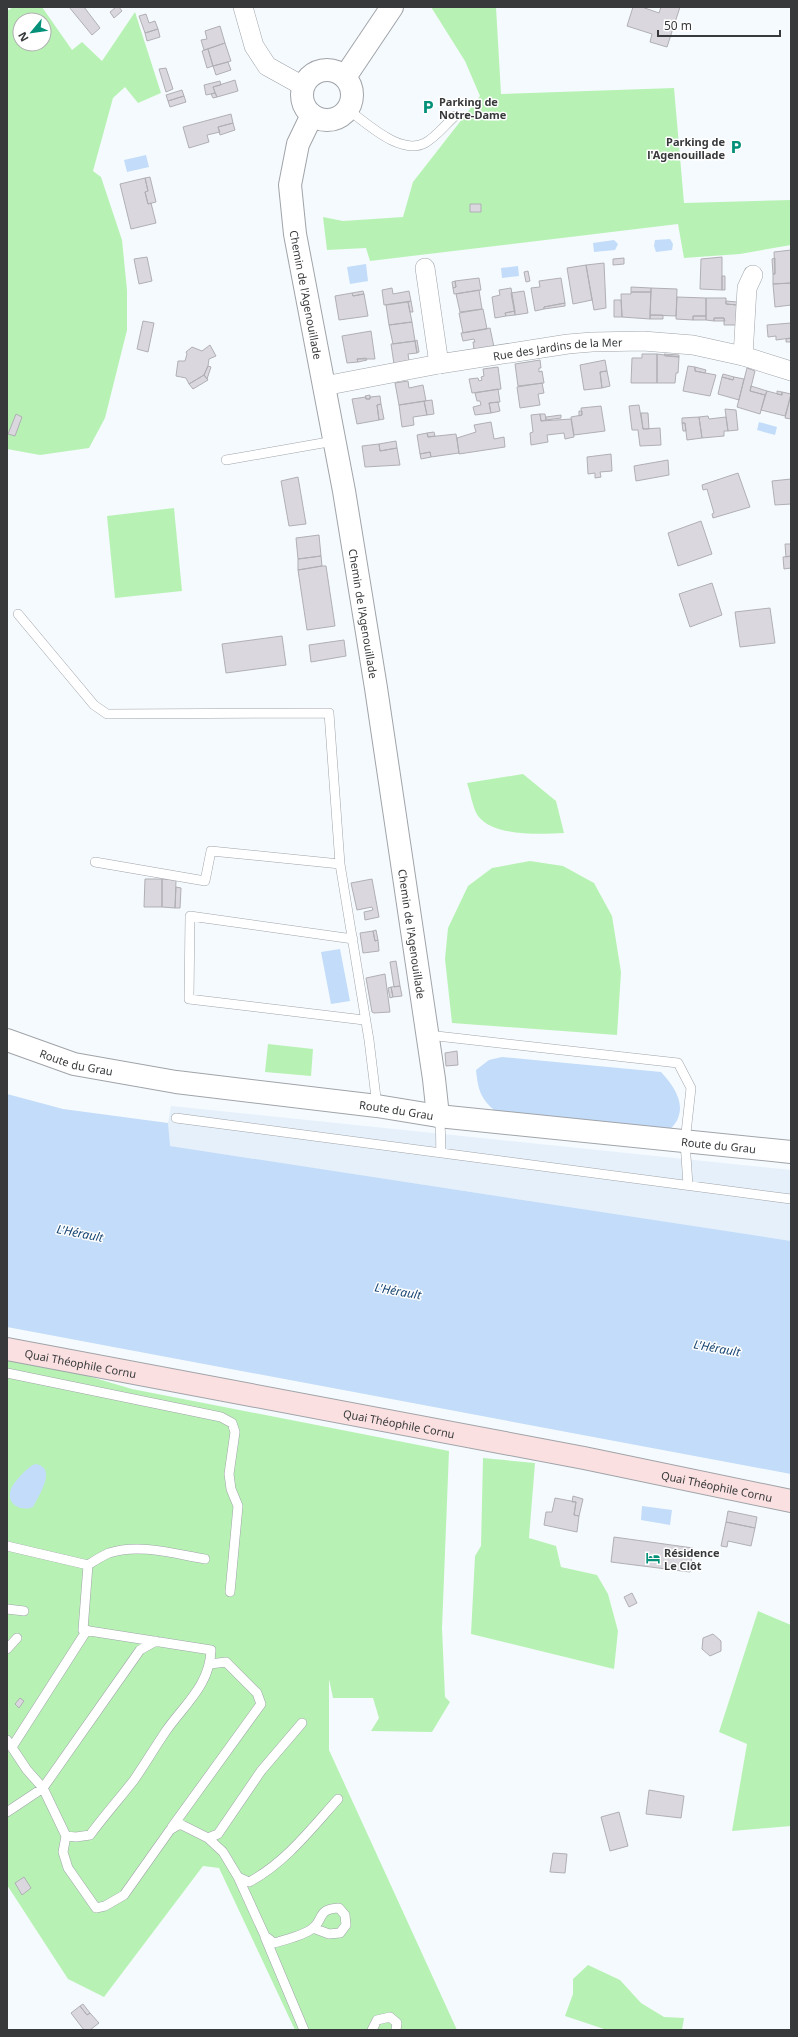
<svg xmlns="http://www.w3.org/2000/svg" width="798" height="2037" font-family="'Noto Sans',sans-serif">
<rect width="100%" height="100%" fill="#f5fafe"/>
<path fill="#e5f0fa" d="M171,1106L791,1170V1241L169,1146L168,1123Z"/>
<path fill="#b7f2b4" fill-rule="evenodd" d="M13,7H42L72,50L82,42L102,61L135,12L161,93L138,103L125,87L113,98L93,171L101,177L122,240L127,290V330L105,418L89,448L40,455L7,449V11ZM20,20H44V44H20Z
M431,7H496L501,94L674,88L684,203L791,200V245L740,254L684,258L678,224L370,261L366,248L327,250L323,217L343,221L403,217L413,182L480,96L465,61Z
M174,508L182,591L115,598L107,516Z
M523,774L556,801L564,833C541,834 494,837 478,816C473,809 470,791 467,783Z
M530,861L563,866L594,883L612,916L621,972L617,1035L452,1023L445,959L448,928L468,886L492,868Z
M268,1044L313,1049L311,1076L265,1072Z
M7,1359L71,1371L132,1389L449,1451L442,1628L445,1697L450,1702L432,1732L371,1731L379,1718L373,1698H333L329,1679V1750L457,2030H295L219,1868L203,1866L104,1997L68,1979L7,1885Z
M483,1458L535,1463L529,1538L556,1546L561,1567L597,1575L608,1594L618,1631L614,1669L471,1634L475,1556L481,1546Z
M758,1611L791,1625V1826L732,1831L747,1744L719,1732Z
M588,1965L620,1980L641,2003L664,2017L684,2018L682,2030H607L565,2016L573,1994V1979Z"/>
<path fill="#c2dcf9" d="M146,155L149,167L127,172L124,160Z
M670,239L673,244L672,250L656,252L654,246L655,240Z
M614,240L618,244L615,250L594,252L593,243Z
M366,264L368,281L350,284L347,267Z
M518,266L519,276L502,278L501,268Z
M759,422L777,427L775,435L757,430Z
M340,949L350,1001L331,1004L321,952Z
M502,1057L661,1072C672,1084 685,1101 678,1118C677,1122 672,1127 669,1131L495,1111C480,1098 478,1089 476,1070L489,1060Z
M7,1094L63,1109L168,1123L170,1146L791,1241V1474L7,1327Z
M35,1464C58,1467 39,1495 33,1507C22,1512 5,1505 11,1489C14,1482 27,1467 35,1464Z
M642,1506L672,1510L670,1525L641,1520Z"/>
<path fill="#dad8de" stroke="#b0afb4" d="M69,7H84L100,28L92,35Z
M116,7H119L122,11L114,18L110,12Z
M633,7H642L659,13L661,7H680L667,47L650,42L652,34L627,26Z
M146,14L149,23L155,21L158,29L145,33L139,16Z
M220,26L225,43L204,50L201,40L207,39L205,31Z
M158,29L160,37L147,41L145,33Z
M225,43L231,61L213,66L208,49Z
M208,49L213,66L207,68L202,51Z
M228,62L231,70L216,75L213,66Z
M166,68L173,89L166,92L159,69Z
M235,80L238,91L217,97L213,87Z
M220,81L221,85L213,87L215,93L206,95L204,85Z
M182,90L184,96L168,101L166,95Z
M215,93L217,97L213,98L211,94Z
M184,96L186,102L170,107L168,101Z
M231,114L233,123L218,127L220,132L207,135L209,142L189,148L183,127Z
M233,123L235,130L220,135L218,127Z
M150,177L156,202L148,204L145,192L148,191L145,178Z
M145,178L148,191L145,192L148,204L151,203L156,223L131,229L120,184Z
M470,204H481V212H470Z
M791,250V283L773,284V274H775L774,252Z
M147,257L152,281L139,284L134,259Z
M722,257V290L700,289L701,259Z
M624,258V264L613,265V259Z
M775,258V274H773L772,259Z
M604,263L606,308L594,310L586,265Z
M586,265L592,300L573,304L567,268Z
M528,271L530,281L526,282L524,272Z
M722,276H725V290H722Z
M479,278L481,290L454,294L453,288L456,287L455,281Z
M561,278L565,303L544,307V309L535,311L531,288L540,287L539,281Z
M455,281L456,287L453,288L452,282Z
M791,283V305L775,307L773,284Z
M631,287L651,288V292H631Z
M392,288L393,294L409,291L411,301L384,305L382,290Z
M511,288L515,311L505,313L506,316L495,318L492,297L500,295L499,290Z
M651,288L677,289L676,316L650,315Z
M479,290L482,309L460,312L456,294Z
M363,291L364,294L353,296L352,293Z
M524,291L528,313L515,315L511,293Z
M631,292H651L650,319L622,317L621,294H631Z
M352,293L353,296L364,294L368,316L339,320L335,296Z
M677,297L706,298V316H693V320L676,319Z
M706,298H726V304L737,305L736,325H724V318H714V321L706,320Z
M614,300H621L622,317H614Z
M411,301L413,312H410L408,302Z
M726,301L737,302V305L726,304Z
M408,302L412,322L389,325L386,305Z
M565,303V306L544,309V307Z
M483,309L487,329L463,333L459,313Z
M515,311V315L506,316L505,313Z
M650,315H663V319H650Z
M693,316H706V320H693Z
M714,318H724L725,321H714Z
M143,321L154,323L148,352L137,349Z
M412,322L415,341L393,344L389,325Z
M791,323V338L776,340V336L768,337L767,325Z
M490,328L494,347L474,350L473,342H475L474,339L463,341L461,333Z
M371,331L375,359H357L358,362L347,363L342,336Z
M791,338V342H786V339Z
M417,340L419,352L417,353L415,341Z
M415,341L417,353L408,354L409,361L394,364L391,344Z
M210,345L216,356L209,359L208,366L204,375L189,384L186,378L176,376L178,361H185L187,354L186,352L192,347L202,351Z
M642,354H657V383H631L632,358H642Z
M657,354L679,357L678,373H676L675,383H657Z
M664,354L679,355V357L665,356Z
M366,358L367,360L358,362L357,359Z
M540,360L541,368H539V372L542,371L544,383L518,386L515,364Z
M605,360L607,371L600,372L602,388L584,390L580,365Z
M208,366L211,367L207,379L204,375Z
M688,366L695,367V371L716,375L710,396L683,391Z
M498,367L501,389L472,393L469,379L478,378L479,381L482,380L481,377L484,376L483,369Z
M695,367L706,370L705,373L695,371Z
M747,368L755,371L750,391L765,395L760,414L737,407Z
M607,371L610,386L602,388L600,372Z
M723,374L734,377L733,380L722,377Z
M204,375L208,380L193,389L189,384Z
M722,377L733,380L734,377L744,379L739,400L718,394Z
M408,381L409,388L423,385L426,401L399,405L395,383Z
M542,383L544,393L538,394L540,405L520,408L517,387Z
M751,386L767,391L765,395L750,391Z
M498,389L500,402L489,403L491,413L475,415L473,407L481,405L480,401H477L475,393Z
M767,391L782,395V392L791,394L785,416L761,410Z
M777,391L782,392V395L777,394Z
M370,395V399H366L365,396Z
M791,395V419L785,418Z
M380,396L381,404L377,405L379,420L357,424L352,399L366,397V399H370V397Z
M432,400L434,414L427,415L424,401Z
M424,401L427,415L413,417L414,425L402,427L399,405Z
M498,402L500,411L491,413L489,403Z
M381,404L384,419L379,420L377,405Z
M639,405L643,429L660,428L661,445L640,446L638,430H632L629,406Z
M601,406L605,431L574,435L571,417L582,415L581,408Z
M725,409L736,410L738,430L728,431Z
M579,411H582V415L579,416Z
M641,413H648L649,429H643Z
M16,414L22,417L15,436L8,434Z
M540,414H545L546,420L541,421Z
M540,414L541,421L571,419L574,437L565,439L564,433L547,435L548,442L531,445L530,433L533,432L531,415Z
M561,415V418L546,420V417Z
M708,416L709,419L726,417L728,431H724V436L702,438L699,417Z
M699,417L702,438L687,440L685,423H682V418Z
M491,422L494,439L504,437L505,447L459,454L457,438L476,432L474,425Z
M682,423H685L686,431H683Z
M434,432L435,436L428,437L427,433Z
M427,433L428,437L456,434L459,453L431,457L430,452L420,454L417,435Z
M396,441L397,448L380,451L379,444Z
M379,444L380,451L397,448L400,465L365,467L362,446Z
M430,452L431,457L421,459L420,454Z
M611,454L612,471L600,472L601,477L595,478V473L588,474L587,457Z
M668,460L669,475L636,481L634,466Z
M738,473L750,507L713,518L712,514L714,513L707,489L703,490L702,485Z
M298,477L306,524L289,526L281,481Z
M791,479V504L775,505L772,481Z
M701,521L712,554L678,566L668,533Z
M319,535L321,556L298,559L296,538Z
M785,544H791V556L786,557Z
M321,556L322,566L298,570V559Z
M791,556V568L784,569L783,557Z
M322,566H326L335,626L307,630L298,570Z
M712,583L722,615L690,627L679,594Z
M770,608L775,643L740,647L735,612Z
M282,636L286,665L226,673L222,644Z
M344,640L346,656L311,662L309,645Z
M145,879H162V907H144Z
M162,879L176,880L175,908L162,907Z
M372,879L379,917L365,920L364,912L373,910L372,907L357,910L351,883Z
M176,887L181,888L180,908H175Z
M376,930L378,940L375,941L373,931Z
M373,931L375,941L378,940L379,951L363,953L360,933Z
M396,961L400,986L394,987L390,962Z
M385,974L390,1012L374,1013L372,1012L366,978Z
M400,986L402,996L393,997L391,987Z
M391,987L393,997L390,998L388,988Z
M457,1051L458,1065L446,1066L445,1053Z
M573,1496L583,1499L579,1516L574,1515L576,1502H572Z
M555,1498L576,1502L574,1515L579,1516L577,1532L544,1525L546,1512H552Z
M728,1511L757,1517L755,1528L726,1522Z
M726,1522L755,1528L751,1546L728,1541L727,1547L721,1546Z
M614,1537L693,1548L690,1572L611,1562Z
M632,1593L637,1603L629,1607L624,1597Z
M713,1634L721,1641V1651L710,1656L702,1649L703,1638Z
M20,1698L24,1701L19,1708L15,1704Z
M649,1790L684,1796L681,1818L646,1814Z
M619,1812L628,1846L610,1851L601,1817Z
M553,1853L567,1854L565,1873L550,1872Z
M24,1877L31,1888L22,1895L15,1883Z
M83,2004L90,2013L87,2015L80,2006Z
M80,2006L87,2015L90,2013L99,2023L90,2030H84L71,2013Z"/>
<g fill="none" stroke-linecap="round" stroke-linejoin="round">
<defs>
<path id="service" d="M347,109C367,123 400,156 425,143C436,137 446,124 455,116
M226,460L334,441
M18,614L94,705L107,714L329,713L340,864L369,1040L377,1106
M95,862L205,881L211,851L340,864
M353,939L190,916L189,999L364,1020
M428,1035L678,1063L691,1088L685,1142L688,1185
M438,1116C442,1127 440,1141 441,1152
M176,1118L791,1199
M7,1373L221,1417L232,1423L235,1432L229,1474L231,1489L238,1506L230,1592
M7,1546L88,1565L83,1630L211,1650C210,1685 184,1705 166,1731C155,1747 145,1764 134,1780C120,1798 104,1816 90,1835L76,1837L66,1836
M88,1565C94,1561 102,1556 109,1553C139,1543 175,1554 205,1559
M7,1609L24,1611
M7,1649L17,1638
M7,1740L27,1770L43,1788L66,1836L63,1852L68,1868L96,1908L105,1906L124,1895L170,1830L180,1824L208,1838L223,1852L238,1877L265,1936L274,1943C285,1940 305,1935 313,1928C324,1919 317,1909 339,1908L345,1915L346,1925L340,1933L329,1934L313,1928
M12,1747L87,1630
M7,1812L43,1788L140,1650L156,1641
M172,1827L261,1704L257,1693L226,1662L210,1664
M208,1838L218,1834L261,1771L302,1723
M238,1877L249,1882C285,1863 311,1829 338,1799
M265,1937L304,2030
M372,2030L377,2020L390,2017L397,2023L396,2030"/>
<g id="minor">
<path d="M243,7L254,46L267,66L303,86"/>
<path d="M425,268L439,364"/>
<path d="M743,356L747,288L753,275"/>
<path id="s1" d="M324,386L439,364L568,344L592,342L643,341L693,345L743,356L791,371"/>
</g>
<g id="tertiary">
<circle cx="327" cy="95" r="25"/>
<path d="M345,77L392,7"/>
<path id="s2" d="M312,115L298,144L290,185L295,234L344,491L376,688L434,1079L438,1116"/>
<path id="s3" d="M7,1040L74,1064L176,1082L377,1106L438,1116L791,1152"/>
</g>
<g id="secondary">
<path id="s4" d="M7,1349L584,1458L791,1501"/>
</g>
</defs>
<use href="#service" stroke="#a0a4a9" stroke-width="10"/>
<use href="#minor" stroke="#a0a4a9" stroke-width="20"/>
<use href="#tertiary" stroke="#a0a4a9" stroke-width="24"/>
<use href="#secondary" stroke="#a0a4a9" stroke-width="24"/>
<use href="#service" stroke="#fff" stroke-width="9"/>
<use href="#minor" stroke="#fff" stroke-width="19"/>
<use href="#tertiary" stroke="#fff" stroke-width="22"/>
<use href="#secondary" stroke="#fae0e0" stroke-width="22"/>
</g>
<defs>
<symbol id="parking-bare" viewBox="-9 -9 18 18"><path d="M-3.5-5.5H1a3.5 3.5 0 0 1 0 7H-1V5.5H-3.5ZM-1-3.4V-.6H.8a1.4 1.4 0 0 0 0-2.8Z" fill="#049079" stroke="#fff" stroke-width="2.5" paint-order="stroke"/></symbol>
<symbol id="hotel-bare" viewBox="-9 -9 18 18"><path d="M-6-4.5h1.5V1H6V5H4.5V3h-9V5H-6ZM-4 0a1.8 1.8 0 1 1 3.6 0ZM.5 0V-2.5h3Q6-2.5 6 0Z" fill="#049079" stroke="#fff" stroke-width="2.5" paint-order="stroke"/></symbol>
</defs>
<g fill-rule="evenodd">
<use href="#parking-bare" x="418" y="97" width="20" height="20"/>
<use href="#parking-bare" x="726" y="137" width="20" height="20"/>
<use href="#hotel-bare" x="643" y="1548" width="20" height="20"/>
</g>
<g text-anchor="middle" dominant-baseline="central" stroke-width="3" stroke-linejoin="round" paint-order="stroke">
<g font-size="11" font-weight="bold" fill="#37393b" stroke="#fff" text-anchor="start">
<text x="439" y="101">Parking de<tspan x="439" dy="13">Notre-Dame</tspan></text>
<text x="725" y="141" text-anchor="end">Parking de<tspan x="725" dy="13">l'Agenouillade</tspan></text>
<text x="664" y="1552">Résidence<tspan x="664" dy="13">Le Clôt</tspan></text>
</g>
<g font-size="11" fill="#37393b" stroke="#fff">
<text stroke="none"><textPath href="#s2" startOffset="185">Chemin de l'Agenouillade</textPath></text>
<text stroke="none"><textPath href="#s1" startOffset="237">Rue des Jardins de la Mer</textPath></text>
<text stroke="none"><textPath href="#s2" startOffset="509">Chemin de l'Agenouillade</textPath></text>
<text stroke="none"><textPath href="#s2" startOffset="833">Chemin de l'Agenouillade</textPath></text>
<text stroke="none"><textPath href="#s3" startOffset="73">Route du Grau</textPath></text>
<text stroke="none"><textPath href="#s3" startOffset="397">Route du Grau</textPath></text>
<text stroke="none"><textPath href="#s3" startOffset="721">Route du Grau</textPath></text>
<text stroke="none"><textPath href="#s4" startOffset="75">Quai Théophile Cornu</textPath></text>
<text stroke="none"><textPath href="#s4" startOffset="399">Quai Théophile Cornu</textPath></text>
<text stroke="none"><textPath href="#s4" startOffset="723">Quai Théophile Cornu</textPath></text>
</g>
<g font-size="12" font-style="italic" fill="#174572" stroke="#fff">
<text transform="translate(80 1233) rotate(11)">L'Hérault</text>
<text transform="translate(398 1291) rotate(10)">L'Hérault</text>
<text transform="translate(717 1348) rotate(10)">L'Hérault</text>
</g>
</g>
<rect width="798" height="2037" fill="none" stroke="#37393b" stroke-width="16"/>
<g transform="translate(32 32) rotate(241)"><circle r="19" fill="#ffffff" stroke="#afb0b1"/>
<path d="M0-3L7 15L0 10L-7 15Z" fill="#049079"/>
<text y="-6" font-size="11" font-weight="bold" text-anchor="middle" fill="#37393b">N</text>
</g>
<path d="M658 30v6h122v-6" fill="none" stroke="#37393b" stroke-width="2"/>
<text x="664" y="30" font-size="12" fill="#37393b" stroke="#ffffff" stroke-width="3" paint-order="stroke">50 m</text>
</svg>
